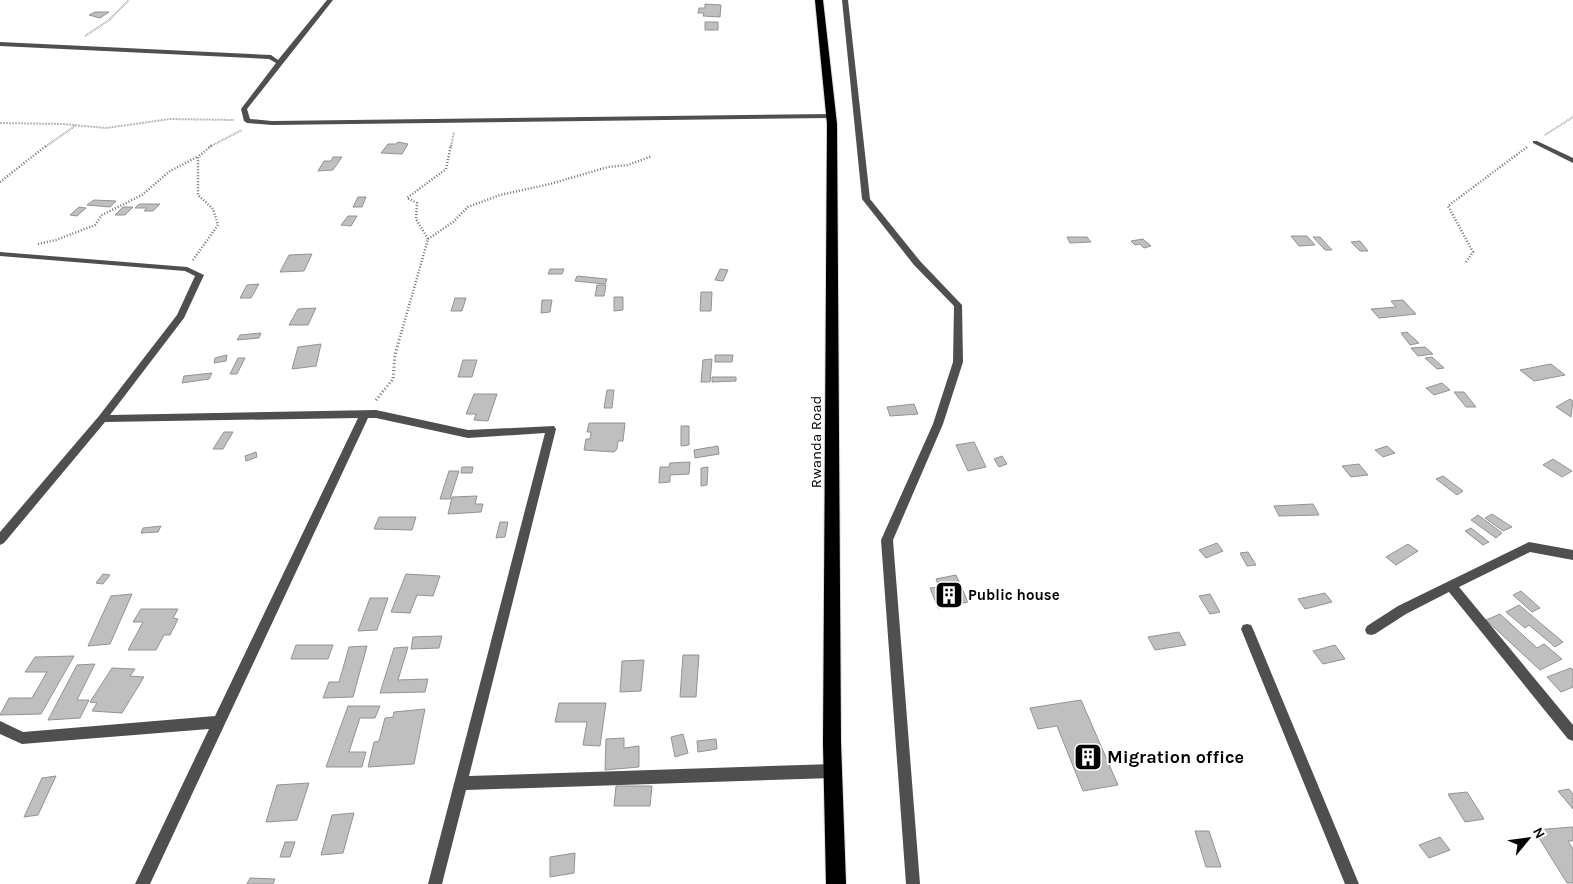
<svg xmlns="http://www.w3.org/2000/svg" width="1573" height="884" font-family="Karla,sans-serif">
<rect width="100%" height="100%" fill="#fff"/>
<path fill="#bfbfbf" stroke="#939393" d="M705,4L721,5L720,17L703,16L704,13H698L699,8H705Z
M95,12H109L100,18L89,15Z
M705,22H718V30H705Z
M398,142L408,144L402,154L381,153L388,144H396Z
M333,157H342L333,170L318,171L324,161H331Z
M358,197H366L362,207H353Z
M94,200L116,201L110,207L87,205Z
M139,204H160L153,211H144L147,208H135Z
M79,207L86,208L77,216L70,215Z
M123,207H133L125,215H115Z
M348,216H357L351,226L341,225Z
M1291,236H1307L1315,245L1299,246Z
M1067,237H1087L1091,242L1070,243Z
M1313,237H1320L1332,250H1325Z
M1143,239L1151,246L1144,248L1140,244L1135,245L1131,241Z
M1360,241L1368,251H1360L1351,242Z
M312,254L304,271L280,272L289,255Z
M550,269H564L562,274H548Z
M720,269L728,270L723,281L715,280Z
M577,276L607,279L605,284L575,281Z
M259,284L251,298H240L247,285Z
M597,285H606L604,296H595Z
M701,292H712L711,311H700Z
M614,297H623V310L614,311Z
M455,298H466L462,311H451Z
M542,300H552L550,312L541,313Z
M1403,300L1416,314L1379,318L1371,309L1396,307L1391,301Z
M316,308L308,325H289L298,309Z
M1407,332L1419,343L1410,345L1401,333Z
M261,333L259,338L237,340L240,335Z
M321,344L316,366L292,369L298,347Z
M1425,347L1433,354L1418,356L1411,348Z
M227,355L226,361L214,363L215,358Z
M715,355H733L732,362H715Z
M1432,357L1444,368L1437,369L1425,358Z
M238,358H245L237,374H230Z
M712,359L710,382H701L703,360Z
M463,360H477L472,377H458Z
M1551,364L1565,375L1534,381L1520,370Z
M212,373L209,379L182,383L184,376Z
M712,377H736V381L712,382Z
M1442,383L1450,390L1434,395L1426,388Z
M607,390H614L612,408H604Z
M1454,392H1464L1476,407H1466Z
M474,394H497L488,421L474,420L476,414H466Z
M1570,399L1573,401L1571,417L1556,407Z
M914,404L918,414L890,416L887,407Z
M589,423H625L623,441H618L617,449L614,452L584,450L586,439H590L591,432H587Z
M681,426H689V445L681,446Z
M224,432H233L223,449H213Z
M974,442L986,467L968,471L956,445Z
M718,446L719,454L695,458L694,450Z
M1387,446L1395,453L1383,457L1375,450Z
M256,452L257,457L246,461L245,456Z
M1002,456L1007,464L999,467L994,459Z
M1553,459L1572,471L1562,477L1543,465Z
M690,462L689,474L670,475V482L659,483L660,467H669L670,463Z
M1359,464L1368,475L1351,477L1342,466Z
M462,467H473L472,473H461Z
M708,467L707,485L701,486V468Z
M449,471H459L450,499H440Z
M1443,476L1463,491L1457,495L1436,479Z
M477,496L475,504H483L481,512L448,514L452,497Z
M1313,504L1319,515L1279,516L1274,506Z
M1492,514L1512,527L1503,531L1485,518Z
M1478,515L1502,533L1496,538L1471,520Z
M379,517H416L412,530L374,529Z
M500,522H508L505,537L496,538Z
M161,526L158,532L141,533L143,528Z
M1471,528L1489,542L1483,545L1465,531Z
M1217,543L1223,551L1206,558L1199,550Z
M1408,544L1418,551L1396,565L1386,557Z
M1248,552L1256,565L1247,566L1240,553Z
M103,574L110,575L103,584L96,583Z
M406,574L440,576L433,596L417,595L410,613L391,612Z
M956,575L968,602L938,608L930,588L939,587L936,579Z
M1521,591L1540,608L1532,612L1513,595Z
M1325,593L1332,602L1305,609L1298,599Z
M132,594L110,644L88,646L111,596Z
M1210,594L1220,612L1210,614L1199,596Z
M370,598H388L377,630L358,631Z
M1519,605L1563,642L1555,647L1529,625L1525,628L1506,612Z
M141,609H178L173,618L178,619L170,635H164L156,650H128L143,622H133Z
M1500,614L1537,648L1544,644L1562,659L1540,670L1486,620Z
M1179,632L1186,645L1155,650L1148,637Z
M442,636L439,648L411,649L413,637Z
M296,645H333L328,659H291Z
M1335,645L1345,659L1323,664L1313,651Z
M367,646L353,697L323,698L329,682H339L349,647Z
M408,647L398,680L428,679L425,692L380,693L394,648Z
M683,655H699L696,697H680Z
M74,656L41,714L0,715L9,698H32L47,672H25L35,657Z
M644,660L641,691L620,692L622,661Z
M95,664L77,700H89L80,718L48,720L77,665Z
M112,668L135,669L130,676L144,677L122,713L92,711L97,703L90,702Z
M1571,668L1573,670V687L1561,692L1547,677Z
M1081,700L1118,785L1083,791L1057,726L1038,729L1030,708Z
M559,703H606L600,746L583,745L587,722H555Z
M348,706H380L375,718H360L349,752H366L362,767H326Z
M425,709L414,764L368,767L374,742L379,741L385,718L393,717L394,712Z
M683,734L688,753L675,757L671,737Z
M624,738V748L639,746V767L605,770L606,739Z
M716,739L717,749L698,752L697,741Z
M56,776L38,815L24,817L42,778Z
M309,783L297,820L266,822L277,785Z
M616,786H652L650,806H614Z
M1569,789L1573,794V809L1558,791Z
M1467,792L1484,819L1465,822L1448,794Z
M354,813L343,853L321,855L332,815Z
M1573,827V841H1568L1573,849V883H1567L1534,830Z
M1195,831H1209L1221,867H1206Z
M1440,837L1450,850L1429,858L1419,845Z
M285,842H295L290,857H280Z
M575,853L574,873L550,877V857Z
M250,878L275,879L273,884H247Z"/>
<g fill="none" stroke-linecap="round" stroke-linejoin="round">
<defs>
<path id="trunk" d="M815,0H823L837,124L841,743L846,884H826L823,743L827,124Z"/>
</defs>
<use href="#trunk" stroke="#dbdbdb" stroke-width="2"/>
<path stroke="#717171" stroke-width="2" stroke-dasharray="0.5 1" stroke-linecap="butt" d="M85,36L109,20L129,0
M0,123L63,124L106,128L170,119L234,120
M1545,135L1573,117
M45,147L75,126
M209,147L242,130
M451,147L454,132"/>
<path stroke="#717171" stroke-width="2.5" stroke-dasharray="1 2" stroke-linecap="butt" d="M0,182L47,145
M428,239L453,222L468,207L500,195L550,184L608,167L628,165L652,156
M38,244L56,240L95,225L102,215L142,195L170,171L197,157
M193,260L218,225L213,209L198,195V157L212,145
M1466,262L1473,252L1448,206L1527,147
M401,334L428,239L416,219L417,203L407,198L446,169L451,145"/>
<path stroke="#717171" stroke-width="3" stroke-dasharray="1 2.5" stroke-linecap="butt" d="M376,400L393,379L395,355L401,333"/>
<path fill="#4f4f4f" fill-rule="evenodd" d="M327,0H333L247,109L250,119L272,121L831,114L834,116L831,118L272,125L247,123L244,121L241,109L276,63L269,59L0,46V42L271,55L278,60Z
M842,0H848L870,199L920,261L962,305L963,362L943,424L893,540L920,884H906L881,540L933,424L953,362L954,306L914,265L862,199Z
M1533,141H1537L1573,158V163L1533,143Z
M0,252L187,267L204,275L184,318L110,415L376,410L468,430L554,426L556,429L469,776L833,764L838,766L840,771L838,776L833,778L466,790L442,884H428L545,433L468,438L376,418H368L150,884H135L209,729L22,744L0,734V721L23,732L215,716L358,418L105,422L4,543L0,545V532L99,416L177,315L195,276L185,271L0,256Z
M1529,542L1573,550V560L1530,552L1459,587L1573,725V741L1568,739L1449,592L1406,614L1375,634L1371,635L1367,634L1365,630L1367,626L1398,606Z
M1247,624L1251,625L1253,629L1359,884H1345L1241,629L1243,625Z"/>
<use href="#trunk" fill="#000" fill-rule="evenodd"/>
</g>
<defs>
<symbol id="building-square" viewBox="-11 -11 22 22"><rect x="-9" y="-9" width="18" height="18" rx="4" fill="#000" stroke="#fff"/><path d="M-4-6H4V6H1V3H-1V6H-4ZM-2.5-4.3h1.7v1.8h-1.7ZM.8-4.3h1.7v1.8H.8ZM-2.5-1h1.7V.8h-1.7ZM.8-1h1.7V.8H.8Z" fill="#fff"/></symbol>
</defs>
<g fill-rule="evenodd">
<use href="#building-square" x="933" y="579" width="32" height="32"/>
<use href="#building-square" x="1072" y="741" width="32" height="32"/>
</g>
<g text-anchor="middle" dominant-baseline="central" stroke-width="4" stroke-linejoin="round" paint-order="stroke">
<g font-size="15" fill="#000" stroke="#fff">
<text transform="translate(816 442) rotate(-90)">Rwanda Road</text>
</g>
<g font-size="15" font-weight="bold" fill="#000" stroke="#fff" text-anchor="start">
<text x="968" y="595">Public house</text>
</g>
<g font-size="18" font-weight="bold" fill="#000" stroke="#fff" text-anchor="start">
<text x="1107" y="757">Migration office</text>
</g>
</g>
<g transform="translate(1528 839) rotate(61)" stroke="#ffffff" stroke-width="4" paint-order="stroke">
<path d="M0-4L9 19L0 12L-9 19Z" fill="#000000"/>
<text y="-8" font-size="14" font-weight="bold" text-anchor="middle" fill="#000000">N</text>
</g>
</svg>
